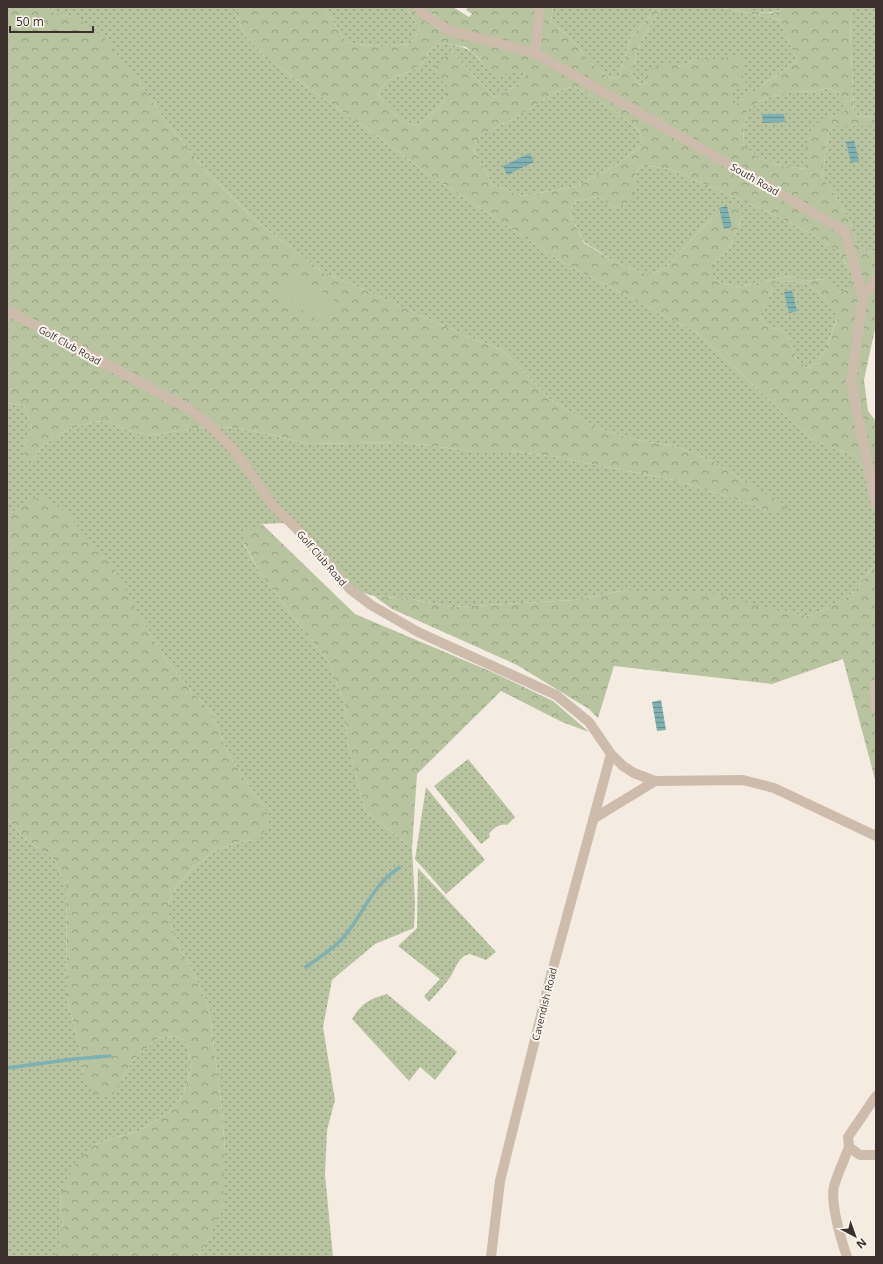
<svg xmlns="http://www.w3.org/2000/svg" width="883" height="1264" font-family="'Open Sans',sans-serif">
<defs>
<pattern id="grass-dots" width="8" height="8" patternUnits="userSpaceOnUse"><rect width="8" height="8" fill="#b8c4a0"/><path d="M2 2h.1M6 6h.1" fill="none" stroke="#97a083" stroke-width="1.8" stroke-linecap="round"/></pattern>
<pattern id="forest-crowns" width="20" height="18" patternUnits="userSpaceOnUse"><rect width="20" height="18" fill="#b8c4a0"/><path d="M2 6a3 3 0 1 1 6 0M12 15a3 3 0 1 1 6 0" fill="none" stroke="#97a083"/></pattern>
<pattern id="water-rules" width="6" height="5" patternUnits="userSpaceOnUse"><rect width="6" height="5" fill="#7fb0b2"/><path d="M0 2.5h6" fill="none" stroke="#699091"/></pattern>
</defs>
<rect width="100%" height="100%" fill="#f4ebe1"/>
<path fill="url(#grass-dots)" d="M45,7H234L244,35L266,58L380,138L431,176L564,263L697,333L811,439L857,457L872,486L876,505V563L853,593L824,610L808,616L661,593L626,590L575,600L453,607L411,599L374,596L350,589L297,529L284,523L262,524L243,543L261,574L298,624L327,659L345,704L347,739L365,811L412,848L415,904L414,928L375,944L332,980L323,1027L335,1100L327,1130L325,1175L333,1257H197L210,1237L225,1151L222,1111L209,1007L187,960L176,941L168,916V905L176,887L193,868L214,851L235,843L255,840L266,808L253,792L228,753L211,711L192,692L165,658L142,620L22,505L7,516V403L24,406L32,426L24,446L33,461L42,446L67,430L92,422L106,421L135,433L152,435L210,426L235,428L268,434L307,444L402,442L471,451H511L550,456L674,480L754,505L768,512L745,482L718,464L676,446L642,441L596,428L550,399L503,350L466,336L347,282L324,273L256,221L207,172L167,123L140,83L75,18L53,12Z
M324,7H406L420,29L410,44C387,47 370,47 346,42Z
M553,7H655L650,15L631,37L619,77L609,78L590,62L570,38L551,21Z
M661,7H719L780,20L797,61L730,108L731,93L714,59H695L685,65L677,67L675,61L648,82L639,85L631,73L640,43Z
M733,7H784C772,18 747,10 733,7Z
M850,7H876V116L859,117L854,114L851,50Z
M442,43C464,47 472,47 485,67L524,71L527,79L495,98L451,51L449,88L445,101L418,126C402,122 387,109 378,95C383,75 410,76 423,63C427,59 427,53 431,49C433,46 439,45 442,43Z
M574,86L607,106L639,130L643,145L616,165L577,186L523,196L493,185L473,149L481,135L511,120L556,92Z
M829,88L840,94L848,108L841,115L829,116L806,149L808,163L805,169L779,165L758,158L743,144L744,127L748,109L766,98L794,91L812,92Z
M836,125L876,126V250L869,253L858,244L850,223L840,203L822,177L829,132Z
M640,165L670,169L768,212L816,236L840,253L854,279L851,288L839,293L823,279L804,281L789,276L739,287L725,284L713,279V264L729,249L743,216L725,208L705,225L666,267L649,275L615,262L584,242L569,212L576,201L598,197L616,208L633,198L635,177Z
M775,282C782,282 791,281 798,282C815,284 829,303 838,316L826,349L818,362L807,368L796,359L790,342L783,331L766,325L760,316Z
M468,759L515,817L507,825C500,823 493,829 489,834L490,837L481,844L434,786Z
M426,787L485,860L446,894L415,859Z
M7,818L23,837L55,860L66,887L67,999L81,1051L83,1076L122,1080L132,1061L157,1039L171,1036L186,1040L189,1053L191,1068L184,1093L169,1112L139,1131L107,1140L90,1147L60,1198L63,1228L57,1257H7Z
M418,868L496,952L486,960L470,954C456,957 456,971 448,980C442,988 435,995 429,1002L424,996L440,979L398,946L417,928Z
M387,994L457,1052L435,1080L420,1067L409,1081L352,1019C362,1003 369,999 387,994Z"/>
<path fill="url(#forest-crowns)" fill-rule="evenodd" d="M7,7H45L53,12L75,18L100,33L140,83L167,123L207,172L256,221L324,273L347,282L466,336L503,350L550,399L596,428L642,441L676,446L718,464L745,482L784,504L788,509L778,512H768L754,505L674,480L550,456L511,451H471L402,442L307,444L268,434L235,428L210,426L152,435L135,433L106,421L92,422L67,430L42,446L33,461L25,460L24,446L32,426L24,406L7,403Z
M234,7H324L346,42C370,47 387,47 410,44L420,29L406,7H453L469,17L472,14L466,10L468,7H553L551,21L570,38L590,62L609,78L619,77L631,37L650,15L655,7H661L640,43L631,73L639,85L648,82L646,72L654,67L675,61L678,67L685,65L695,59H714L741,56L745,69L741,71L747,85L731,93V107L797,61L780,20L719,7C724,7 728,7 732,7C748,8 771,20 784,7H850L851,50L854,114L859,117L876,116V126H836L829,132L822,177L840,203L850,223L858,244L869,253L876,250V324L864,380L868,411L876,421V505L872,486L857,457L811,439L697,333L564,263L431,176L380,138L266,58L244,35ZM442,43L466,47L478,57L485,67L496,76L524,71L527,79L495,98L451,51L432,70L448,88L445,101L418,126C401,122 387,108 378,95C383,75 410,76 423,63C427,59 427,53 431,49C433,46 439,45 442,43ZM574,86L607,106L639,130L643,145L616,165L577,186L523,196L493,185L473,149L481,135L511,120L556,92ZM829,88L840,94L847,108L841,115C838,115 832,115 829,116C815,119 808,134 806,148C805,157 810,160 805,169L779,165L758,158L743,144L744,127L748,109L766,98L794,91L812,92ZM640,165L670,169L768,212L816,236L840,253L854,279L850,288L839,293L824,279L804,281L789,276L739,287L725,284L713,279V264L729,249L743,216L736,205L725,208L705,225L666,267L649,275L615,262L584,243L569,212L576,201L598,197L616,208L634,198L635,177ZM775,282C782,282 791,281 798,282C815,284 829,303 838,317L826,349L818,362L807,368L796,359L790,342L783,331L766,325L760,316Z
M42,496L65,511L116,571L142,620L165,658L192,692L211,711L228,753L253,792L266,808L268,821L267,829L255,840L235,843L214,851L193,868L176,887L168,905V916L176,941L187,960L209,1007L222,1111L225,1151L223,1206L210,1237L197,1257H57L56,1255L63,1228L60,1198L73,1167L90,1147L107,1140L139,1131L169,1112L184,1093L191,1069L189,1053L186,1040L171,1036L157,1039L132,1061L122,1080L112,1095L100,1096L91,1090L83,1076L81,1051L67,999L66,887L55,860L23,837L7,818V516L22,505Z
M262,524L355,614L492,672L553,701L589,732L562,722L501,691L417,774L412,848L365,811L347,739L345,704L327,659L298,624L261,574L243,542L246,531Z
M876,563V783L843,659L772,684L614,666L598,718L589,709L517,665L392,609L374,596L411,599L453,607L575,600L626,590L718,594L769,609L808,616L824,610L853,593Z"/>
<path fill="#b8c4a0" d="M296,273L336,302L321,323L281,294Z"/>
<path fill="url(#water-rules)" d="M762,114H784L785,122L763,123Z
M854,140L859,161L851,163L846,142Z
M530,153L534,162L507,175L503,166Z
M727,206L732,227L724,229L719,208Z
M792,290L797,311L789,313L784,292Z
M661,700L666,730L657,731L652,702Z"/>
<g fill="none" stroke-linecap="round" stroke-linejoin="round">
<path stroke="#7fb0b2" stroke-width="3.5" d="M306,967C320,957 336,947 347,933C364,912 374,883 399,868
M7,1068L74,1059L110,1056"/>
<path stroke="#cdbbac" stroke-width="10" d="M418,7L422,13L450,31L535,53L845,231L863,297L851,382L876,505
M535,53L540,7
M863,297L876,280
M7,310L189,409L210,426L232,448L259,485L272,505L297,529L350,589L371,605L418,632L556,695L589,722L611,754L623,766L634,773L655,781
M876,684V708
M593,819L655,781L743,780L774,788L876,836
M876,1096L848,1137L849,1147L860,1155H876
M491,1257L500,1181L550,979L611,754
M847,1257C841,1239 830,1205 834,1186C838,1173 844,1160 849,1147"/>
</g>
<g text-anchor="middle" dominant-baseline="central" stroke-width="4" stroke-linejoin="round" paint-order="stroke">
<g font-size="10" fill="#3b302b" stroke="#fbf5ee">
<text transform="translate(755 179) rotate(30)">South Road</text>
<text transform="translate(70 345) rotate(29)">Golf Club Road</text>
<text transform="translate(322 558) rotate(49)">Golf Club Road</text>
<text transform="translate(544 1004) rotate(-76)">Cavendish Road</text>
</g>
</g>
<rect width="883" height="1264" fill="none" stroke="#3b302b" stroke-width="16"/>
<g transform="translate(855 1236) rotate(139)" stroke="#fbf5ee" stroke-width="3" paint-order="stroke">
<path d="M0-3L7 15L0 10L-7 15Z" fill="#3b302b"/>
<text y="-6" font-size="11" font-weight="bold" text-anchor="middle" fill="#3b302b">N</text>
</g>
<path d="M10 26v6h83v-6" fill="none" stroke="#3b302b" stroke-width="2"/>
<text x="16" y="26" font-size="12" fill="#3b302b" stroke="#fbf5ee" stroke-width="3" paint-order="stroke">50 m</text>
</svg>
